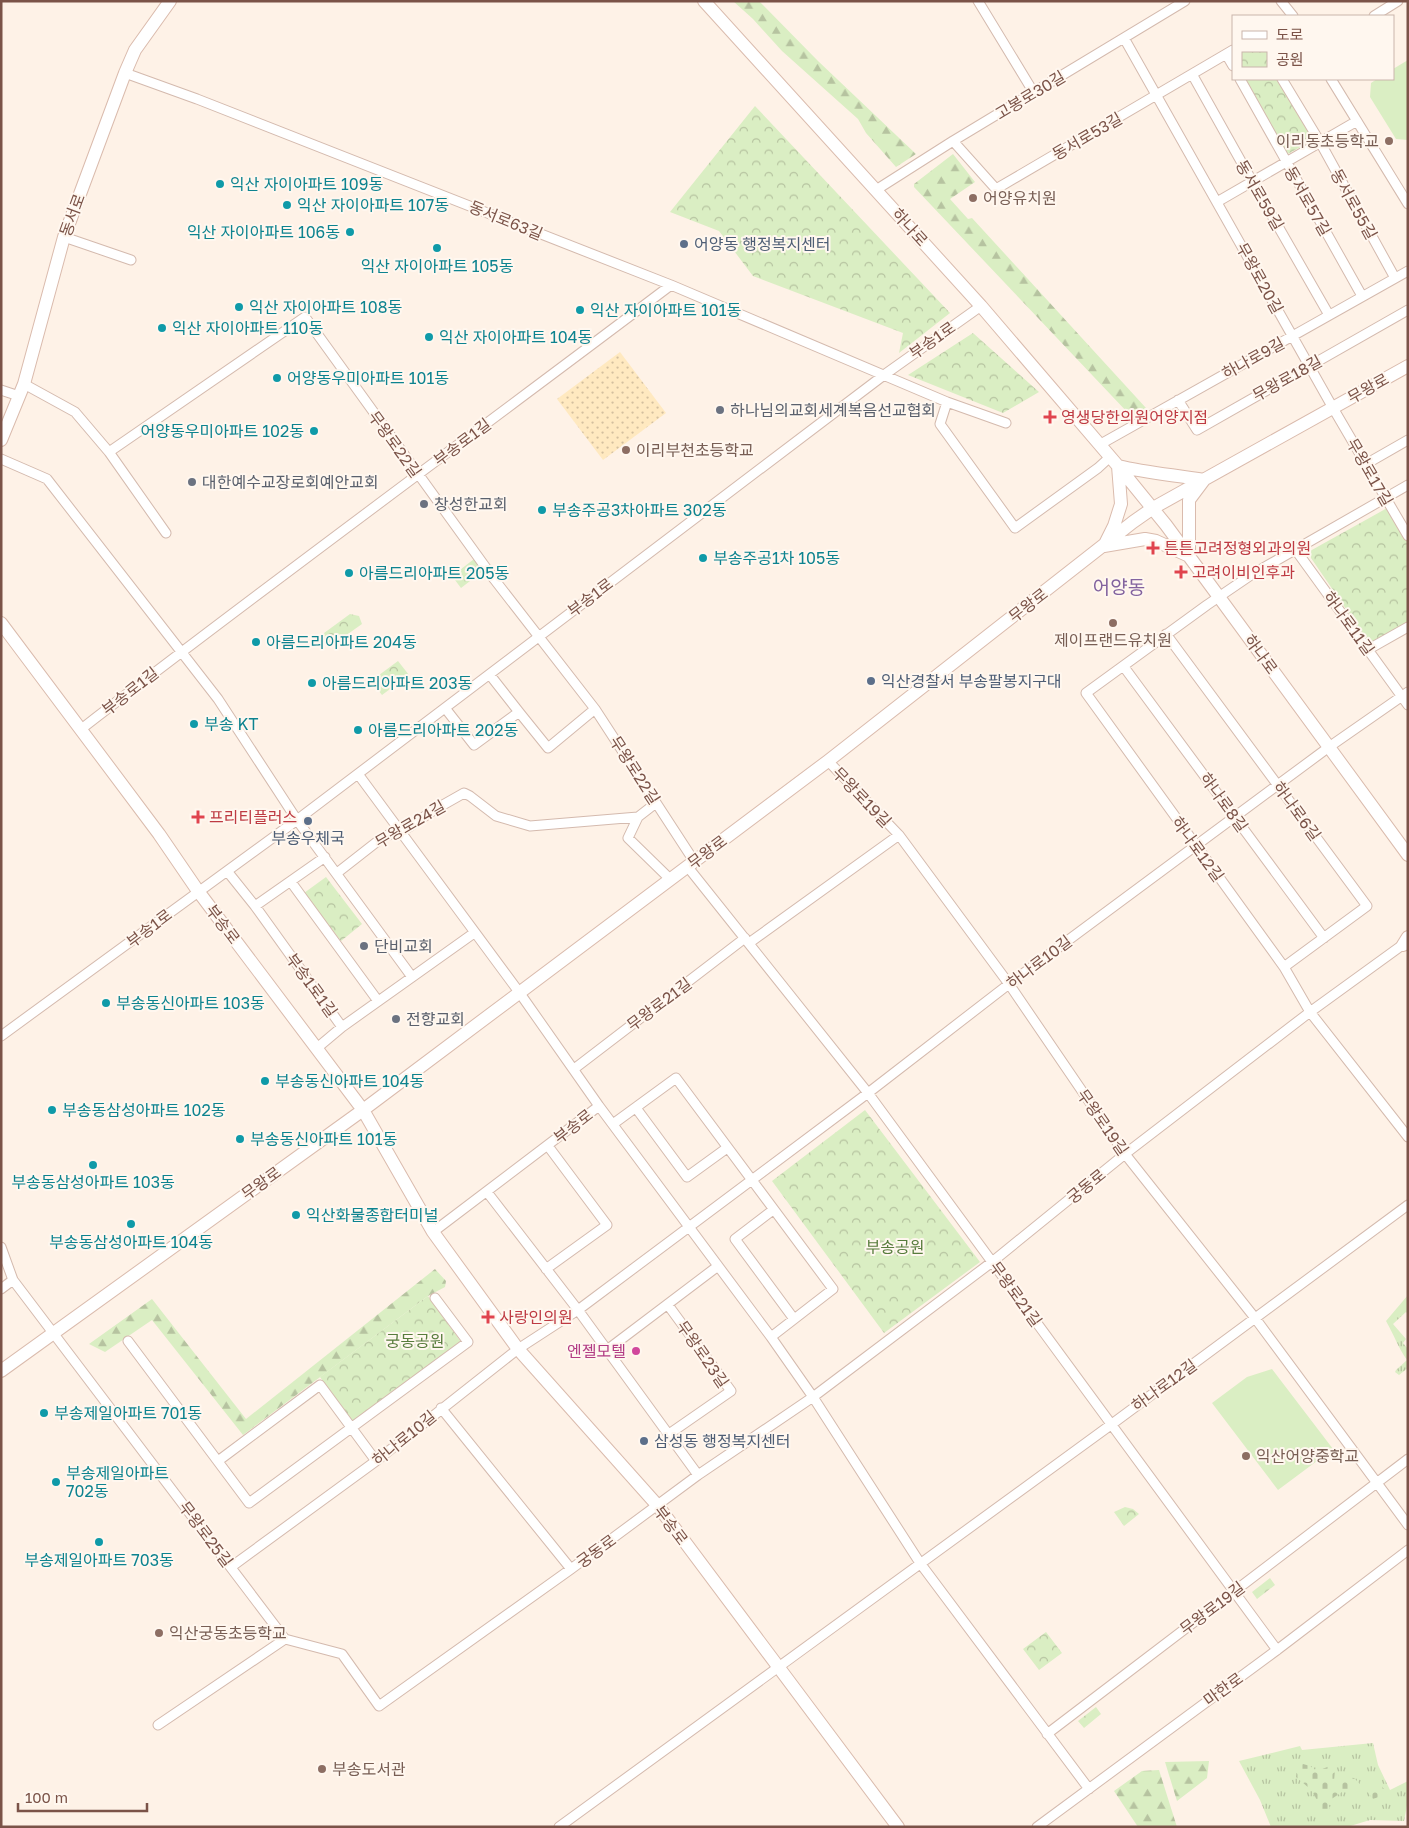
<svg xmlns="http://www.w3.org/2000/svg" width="1409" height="1828" font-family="'Golos Text','Noto Sans KR',sans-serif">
<defs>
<pattern id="grass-tufts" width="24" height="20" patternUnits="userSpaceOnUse" patternTransform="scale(1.25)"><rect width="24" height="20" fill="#daeec3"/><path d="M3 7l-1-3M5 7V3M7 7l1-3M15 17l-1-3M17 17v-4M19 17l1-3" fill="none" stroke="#b6c3a0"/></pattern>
<pattern id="forest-firs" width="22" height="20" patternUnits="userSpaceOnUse" patternTransform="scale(1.25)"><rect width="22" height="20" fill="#daeec3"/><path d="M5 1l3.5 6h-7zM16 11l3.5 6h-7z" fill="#b6c3a0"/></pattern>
<pattern id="sand-dots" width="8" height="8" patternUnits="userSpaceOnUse" patternTransform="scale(1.25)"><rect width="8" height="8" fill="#ffe9c0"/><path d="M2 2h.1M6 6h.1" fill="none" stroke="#d3bf9e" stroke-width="1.8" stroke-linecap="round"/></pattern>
<pattern id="cemetery-stones" width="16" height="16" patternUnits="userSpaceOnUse" patternTransform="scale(1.25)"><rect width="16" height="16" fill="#daeec3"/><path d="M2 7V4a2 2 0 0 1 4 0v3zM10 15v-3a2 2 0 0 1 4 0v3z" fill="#b6c3a0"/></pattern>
<pattern id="park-crowns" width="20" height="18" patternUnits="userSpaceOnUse" patternTransform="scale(1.25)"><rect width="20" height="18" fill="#daeec3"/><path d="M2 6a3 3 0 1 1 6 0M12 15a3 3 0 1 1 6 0" fill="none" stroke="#b6c3a0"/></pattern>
</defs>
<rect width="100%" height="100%" fill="#fef2e7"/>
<path fill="url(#grass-tufts)" d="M1408,1295V1314L1406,1312L1393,1324L1406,1339L1403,1343L1408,1349V1368L1399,1375L1395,1372L1396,1370L1407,1360C1398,1347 1394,1335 1386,1321Z
M1373,1743L1378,1765L1390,1790L1408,1781V1800L1404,1821L1370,1820L1347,1827H1271L1260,1800L1239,1761L1300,1746L1302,1750Z"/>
<path fill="url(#forest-firs)" d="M733,1H759L818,61L916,154L896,167L866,133L858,119L782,51L753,19Z
M953,154L975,182L950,199L968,219L972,218L1146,408L1134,415L1129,414L914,187V184Z
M435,1269L446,1281L445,1287L428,1296L243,1435L152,1320L105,1352L89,1344L152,1299L246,1419Z
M1209,1761L1207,1778L1177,1801L1165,1762Z
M1159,1770L1177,1827H1138L1114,1791L1142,1771Z"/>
<path fill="url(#sand-dots)" d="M620,352L666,413L603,460L557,399Z"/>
<path fill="url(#cemetery-stones)" d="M1303,1764L1310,1766L1317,1771L1330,1766L1335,1770L1334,1781L1336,1786H1341L1345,1777L1354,1778L1359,1783V1789L1342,1792L1327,1802L1330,1808L1326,1813L1320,1812C1315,1790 1312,1791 1296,1777L1297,1768Z
M1380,1784L1384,1789L1381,1796L1373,1799L1367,1791L1370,1787Z"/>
<path fill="url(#park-crowns)" d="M1243,79H1278L1313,140L1286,155Z
M755,106L950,313L899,353L903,333L753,276L719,231L670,212Z
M973,333L1039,392L1003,413L908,375Z
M1389,507L1408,539V623L1375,642L1368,641L1311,558L1310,551Z
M478,556L487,568L461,588L452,576Z
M350,614L359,616L362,624L328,648L320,636Z
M398,661L409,675L382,695L371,681Z
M326,877L362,924L341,941L304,893Z
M865,1110L980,1262L884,1333L772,1181Z
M428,1296L461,1342L354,1423L320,1377Z
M1125,1507L1133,1509L1139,1514L1124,1526L1114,1512Z
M1270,1578L1275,1585L1257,1599L1252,1592Z
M1046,1632L1062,1653L1039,1670L1023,1649Z
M1096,1707L1101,1714L1084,1728L1078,1721Z"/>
<path fill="#daeec3" d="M1408,60V140L1396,139L1370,97L1371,83L1377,79H1393V69Z
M1272,1369L1333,1449L1278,1490L1212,1403L1247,1377Z"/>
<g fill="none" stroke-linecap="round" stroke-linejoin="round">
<defs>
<path id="street" d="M978,1L1034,93
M1281,1L1293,16
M1374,16L1398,1
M1124,38L1333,408L1408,536
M1226,54L1233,66
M125,73L197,99L671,285L947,402L1006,423
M1192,74L1252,181L1329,315
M1240,79L1362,296
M1282,79L1320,142L1395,278
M1331,79L1408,204
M953,141L996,189L1233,50
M876,190L953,141L1185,1
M1217,202L1357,121
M64,237L131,260
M24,384L75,412L109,452L166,533
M1,390L19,396
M1178,400L1197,430L1408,310
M947,402L940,424L1015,528L1098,468L1110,457
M1099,445L1408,271
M109,452L305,317L494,579L595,709L694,861
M1,459L47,479L218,699L297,820L412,977
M1366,464L1408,440
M1408,485L1251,575L1207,605L1086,693L1284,967L1310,1012L1408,1137
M1295,549L1408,705
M1166,634L1367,906L1284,967
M1369,649L1408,627
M1124,667L1324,938
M445,708L474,745L519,712L490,675
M519,712L548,748L595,709
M80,730C275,579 474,434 671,285
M828,761L899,835L1009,984L1125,1154L1255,1318L1408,1525
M358,774L519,992L599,1106L771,1337L813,1397L920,1563L1089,1789
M638,817L628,838L670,879
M687,866L868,1093L1277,1650
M227,871L255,906L342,1027
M337,873L383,837L409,827L434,810L464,793L470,796L496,816L530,826L638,817L656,803
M291,882L378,1001
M255,906L325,857
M749,943L899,835
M1,1036L297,820L884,375L981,306
M317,1048L342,1027L474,933
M574,1069L745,938
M636,1108L687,1177L727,1148
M613,1124L676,1078L833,1289L771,1337
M487,1192L578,1310L698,1475
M773,1210L735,1239L794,1319
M433,1232L599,1106
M1,1247L13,1280L285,1639L342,1654L379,1706L571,1569L698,1475L813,1397L992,1262L1125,1154L1310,1012L1408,941
M546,1269L607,1225L548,1146
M1,1289L13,1280
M668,1305L731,1391L669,1434
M128,1341L249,1503L468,1342L435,1298
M607,1350L718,1266
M441,1408L571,1569
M218,1461L320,1385L376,1461
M231,1567L376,1461L518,1349L578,1310L868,1093L1009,984L1329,747L1408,692
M158,1725L285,1639
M1047,1734L1408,1459
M559,1827L1112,1424L1408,1205
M1037,1827L1277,1650L1408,1550"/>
<path id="secondary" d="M704,1L981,306L1118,466L1166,525L1219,597L1408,855
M1,440L24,384L64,237L125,73L135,50L170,1
M1118,466C1147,473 1175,475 1204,480L1189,500V556L1156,541L1145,539L1104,546L1114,526L1121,504Z
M1,623L159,834L198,891L363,1110L433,1232L518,1349L658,1506L898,1827
M1403,945L1408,937
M1,1371L363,1110L828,761L1133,522L1153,508L1408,366"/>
</defs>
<use href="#street" stroke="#d4baae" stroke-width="11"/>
<use href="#secondary" stroke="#dabbad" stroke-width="14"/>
<use href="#street" stroke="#fff" stroke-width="9"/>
<use href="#secondary" stroke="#fff" stroke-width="12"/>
</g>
<g fill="#8d6e63" stroke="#fff7ef" stroke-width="2">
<circle cx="1389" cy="141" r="5"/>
<circle cx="973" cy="198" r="5"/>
<circle cx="626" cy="450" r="5"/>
<circle cx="1113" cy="623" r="5"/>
<circle cx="1246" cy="1456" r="5"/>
<circle cx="159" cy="1633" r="5"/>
<circle cx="322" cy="1769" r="5"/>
</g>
<g fill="#0f9aa8" stroke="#fff7ef" stroke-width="2">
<circle cx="220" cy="184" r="5"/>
<circle cx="287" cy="205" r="5"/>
<circle cx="350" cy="232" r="5"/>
<circle cx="437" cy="248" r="5"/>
<circle cx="239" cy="307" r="5"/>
<circle cx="580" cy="310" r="5"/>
<circle cx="162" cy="328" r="5"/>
<circle cx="429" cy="337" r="5"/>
<circle cx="277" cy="378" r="5"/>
<circle cx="314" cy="431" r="5"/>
<circle cx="542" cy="510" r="5"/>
<circle cx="703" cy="558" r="5"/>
<circle cx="349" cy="573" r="5"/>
<circle cx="256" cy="642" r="5"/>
<circle cx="312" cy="683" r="5"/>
<circle cx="194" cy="724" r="5"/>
<circle cx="358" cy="730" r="5"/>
<circle cx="106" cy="1003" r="5"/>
<circle cx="265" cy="1081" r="5"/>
<circle cx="52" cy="1110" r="5"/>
<circle cx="240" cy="1139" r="5"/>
<circle cx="93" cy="1165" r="5"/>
<circle cx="296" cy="1215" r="5"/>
<circle cx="131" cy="1224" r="5"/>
<circle cx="44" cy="1413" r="5"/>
<circle cx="56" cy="1482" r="5"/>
<circle cx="99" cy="1542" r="5"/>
</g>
<g fill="#5c6f8a" stroke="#fff7ef" stroke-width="2">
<circle cx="684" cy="244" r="5"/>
<circle cx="871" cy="681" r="5"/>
<circle cx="308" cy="821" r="5"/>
<circle cx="644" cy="1441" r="5"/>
</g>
<g fill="#6b7280" stroke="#fff7ef" stroke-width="2">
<circle cx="720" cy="410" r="5"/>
<circle cx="192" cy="482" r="5"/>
<circle cx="424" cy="504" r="5"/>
<circle cx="364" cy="946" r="5"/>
<circle cx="396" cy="1019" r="5"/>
</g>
<g fill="#e0444e" stroke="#fff7ef" stroke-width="2">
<path d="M1047.5 409.5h5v5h5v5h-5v5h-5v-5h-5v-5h5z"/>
<path d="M1150.5 540.5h5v5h5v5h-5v5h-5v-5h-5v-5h5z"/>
<path d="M1178.5 564.5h5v5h5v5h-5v5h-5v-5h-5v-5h5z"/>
<path d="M195.5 809.5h5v5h5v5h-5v5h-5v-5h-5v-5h5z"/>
<path d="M485.5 1309.5h5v5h5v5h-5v5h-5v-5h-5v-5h5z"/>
</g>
<circle fill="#d1479c" stroke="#fff7ef" stroke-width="2" cx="636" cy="1351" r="5"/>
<g text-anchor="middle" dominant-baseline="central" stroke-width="4" stroke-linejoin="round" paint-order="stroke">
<g font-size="16" fill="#7b5348" stroke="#fff7ef">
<text transform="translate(1030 95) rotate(-31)">고봉로30길</text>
<text transform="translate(1087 136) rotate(-30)">동서로53길</text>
<text transform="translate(1260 195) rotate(60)">동서로59길</text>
<text transform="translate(1308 201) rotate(60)">동서로57길</text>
<text transform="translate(1354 204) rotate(61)">동서로55길</text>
<text transform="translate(72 215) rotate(-70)">동서로</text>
<text transform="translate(506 220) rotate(22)">동서로63길</text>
<text transform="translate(910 227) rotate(48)">하나로</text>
<text transform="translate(1260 278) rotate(61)">무왕로20길</text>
<text transform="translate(932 340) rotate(-35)">부송1로</text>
<text transform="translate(1253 358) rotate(-29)">하나로9길</text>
<text transform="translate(1287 378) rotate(-29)">무왕로18길</text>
<text transform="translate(1368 388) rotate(-29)">무왕로</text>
<text transform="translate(462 442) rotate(-37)">부송로1길</text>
<text transform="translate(395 444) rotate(54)">무왕로22길</text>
<text transform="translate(1370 472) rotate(60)">무왕로17길</text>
<text transform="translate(590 597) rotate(-37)">부송1로</text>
<text transform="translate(1028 605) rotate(-38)">무왕로</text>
<text transform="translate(1349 623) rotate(54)">하나로11길</text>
<text transform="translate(1261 654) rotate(54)">하나로</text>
<text transform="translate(130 691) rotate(-38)">부송로1길</text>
<text transform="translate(635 770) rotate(57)">무왕로22길</text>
<text transform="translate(862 797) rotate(46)">무왕로19길</text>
<text transform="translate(1224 802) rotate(54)">하나로8길</text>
<text transform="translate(1297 811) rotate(54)">하나로6길</text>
<text transform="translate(410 824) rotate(-30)">무왕로24길</text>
<text transform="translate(1198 849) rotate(54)">하나로12길</text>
<text transform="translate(707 852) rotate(-37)">무왕로</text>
<text transform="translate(223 924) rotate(53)">부송로</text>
<text transform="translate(149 928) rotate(-37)">부송1로</text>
<text transform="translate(1039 962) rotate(-37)">하나로10길</text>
<text transform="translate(312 985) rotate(54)">부송1로1길</text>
<text transform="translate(659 1004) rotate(-37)">무왕로21길</text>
<text transform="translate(1103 1122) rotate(55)">무왕로19길</text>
<text transform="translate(573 1126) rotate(-38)">부송로</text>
<text transform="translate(261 1183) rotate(-36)">무왕로</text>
<text transform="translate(1086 1186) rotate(-39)">궁동로</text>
<text transform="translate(1016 1294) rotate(54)">무왕로21길</text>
<text transform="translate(703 1354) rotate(55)">무왕로23길</text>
<text transform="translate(1164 1385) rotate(-36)">하나로12길</text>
<text transform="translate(404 1438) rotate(-39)">하나로10길</text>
<text transform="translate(671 1525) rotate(53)">부송로</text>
<text transform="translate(206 1534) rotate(53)">무왕로25길</text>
<text transform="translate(596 1551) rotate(-36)">궁동로</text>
<text transform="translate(1212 1608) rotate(-37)">무왕로19길</text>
<text transform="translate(1223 1689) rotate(-36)">마한로</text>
</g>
<g font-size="16" fill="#785e54" stroke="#fff7ef" text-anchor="start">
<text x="1379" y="141" text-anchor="end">이리동초등학교</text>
<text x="983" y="198">어양유치원</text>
<text x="636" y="450">이리부천초등학교</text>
<text x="1113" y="640" text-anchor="middle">제이프랜드유치원</text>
<text x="1256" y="1456">익산어양중학교</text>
<text x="169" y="1633">익산궁동초등학교</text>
<text x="332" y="1769">부송도서관</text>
</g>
<g font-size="16" fill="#0d838f" stroke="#fff7ef" text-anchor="start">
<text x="230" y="184">익산 자이아파트 109동</text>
<text x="297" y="205">익산 자이아파트 107동</text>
<text x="340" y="232" text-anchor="end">익산 자이아파트 106동</text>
<text x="437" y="266" text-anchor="middle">익산 자이아파트 105동</text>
<text x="249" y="307">익산 자이아파트 108동</text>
<text x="590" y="310">익산 자이아파트 101동</text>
<text x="172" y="328">익산 자이아파트 110동</text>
<text x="439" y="337">익산 자이아파트 104동</text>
<text x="287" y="378">어양동우미아파트 101동</text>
<text x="304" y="431" text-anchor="end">어양동우미아파트 102동</text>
<text x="552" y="510">부송주공3차아파트 302동</text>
<text x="713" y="558">부송주공1차 105동</text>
<text x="359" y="573">아름드리아파트 205동</text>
<text x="266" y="642">아름드리아파트 204동</text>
<text x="322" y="683">아름드리아파트 203동</text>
<text x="204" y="724">부송 KT</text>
<text x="368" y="730">아름드리아파트 202동</text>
<text x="116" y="1003">부송동신아파트 103동</text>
<text x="275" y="1081">부송동신아파트 104동</text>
<text x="62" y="1110">부송동삼성아파트 102동</text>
<text x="250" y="1139">부송동신아파트 101동</text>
<text x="93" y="1182" text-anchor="middle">부송동삼성아파트 103동</text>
<text x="306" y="1215">익산화물종합터미널</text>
<text x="131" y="1242" text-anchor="middle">부송동삼성아파트 104동</text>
<text x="54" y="1413">부송제일아파트 701동</text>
<text x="66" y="1473">부송제일아파트<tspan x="66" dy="18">702동</tspan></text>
<text x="99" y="1560" text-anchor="middle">부송제일아파트 703동</text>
</g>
<g font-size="16" fill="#4e5e75" stroke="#fff7ef" text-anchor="start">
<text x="694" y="244">어양동 행정복지센터</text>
<text x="881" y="681">익산경찰서 부송팔봉지구대</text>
<text x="308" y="838" text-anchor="middle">부송우체국</text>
<text x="654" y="1441">삼성동 행정복지센터</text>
</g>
<g font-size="16" fill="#5b616d" stroke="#fff7ef" text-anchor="start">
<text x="730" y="410">하나님의교회세계복음선교협회</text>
<text x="202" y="482">대한예수교장로회예안교회</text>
<text x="434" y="504">창성한교회</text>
<text x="374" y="946">단비교회</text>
<text x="406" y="1019">전향교회</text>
</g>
<g font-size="16" fill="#be3a42" stroke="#fff7ef" text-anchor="start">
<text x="1061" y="417">영생당한의원어양지점</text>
<text x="1164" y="548">튼튼고려정형외과의원</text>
<text x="1192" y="572">고려이비인후과</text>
<text x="209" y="817">프리티플러스</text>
<text x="499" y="1317">사랑인의원</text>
</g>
<g font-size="16" fill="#577c3c" stroke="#fff7ef">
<text x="895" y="1247">부송공원</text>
<text x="415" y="1341">궁동공원</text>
</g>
<g font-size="16" fill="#b23c85" stroke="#fff7ef" text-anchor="end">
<text x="626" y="1351">엔젤모텔</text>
</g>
<g font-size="19" fill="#83639f" stroke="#fff7ef">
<text x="1119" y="586">어양동</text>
</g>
</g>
<rect width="1409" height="1828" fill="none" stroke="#7b5348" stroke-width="5"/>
<rect x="1232" y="15" width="162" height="65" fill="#fff7ef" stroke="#cab5ac"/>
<rect x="1242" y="31" width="25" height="8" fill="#ffffff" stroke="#cab5ac"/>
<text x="1276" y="40" font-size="15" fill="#7b5348">도로</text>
<rect x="1242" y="52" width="25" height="15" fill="url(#park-crowns)" stroke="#cab5ac"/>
<text x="1276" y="65" font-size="15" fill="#7b5348">공원</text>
<path d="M18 1803v8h129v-8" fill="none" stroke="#7b5348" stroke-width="2.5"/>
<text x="25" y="1803" font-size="15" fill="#7b5348" stroke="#fff7ef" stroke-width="4" paint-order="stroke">100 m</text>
</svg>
